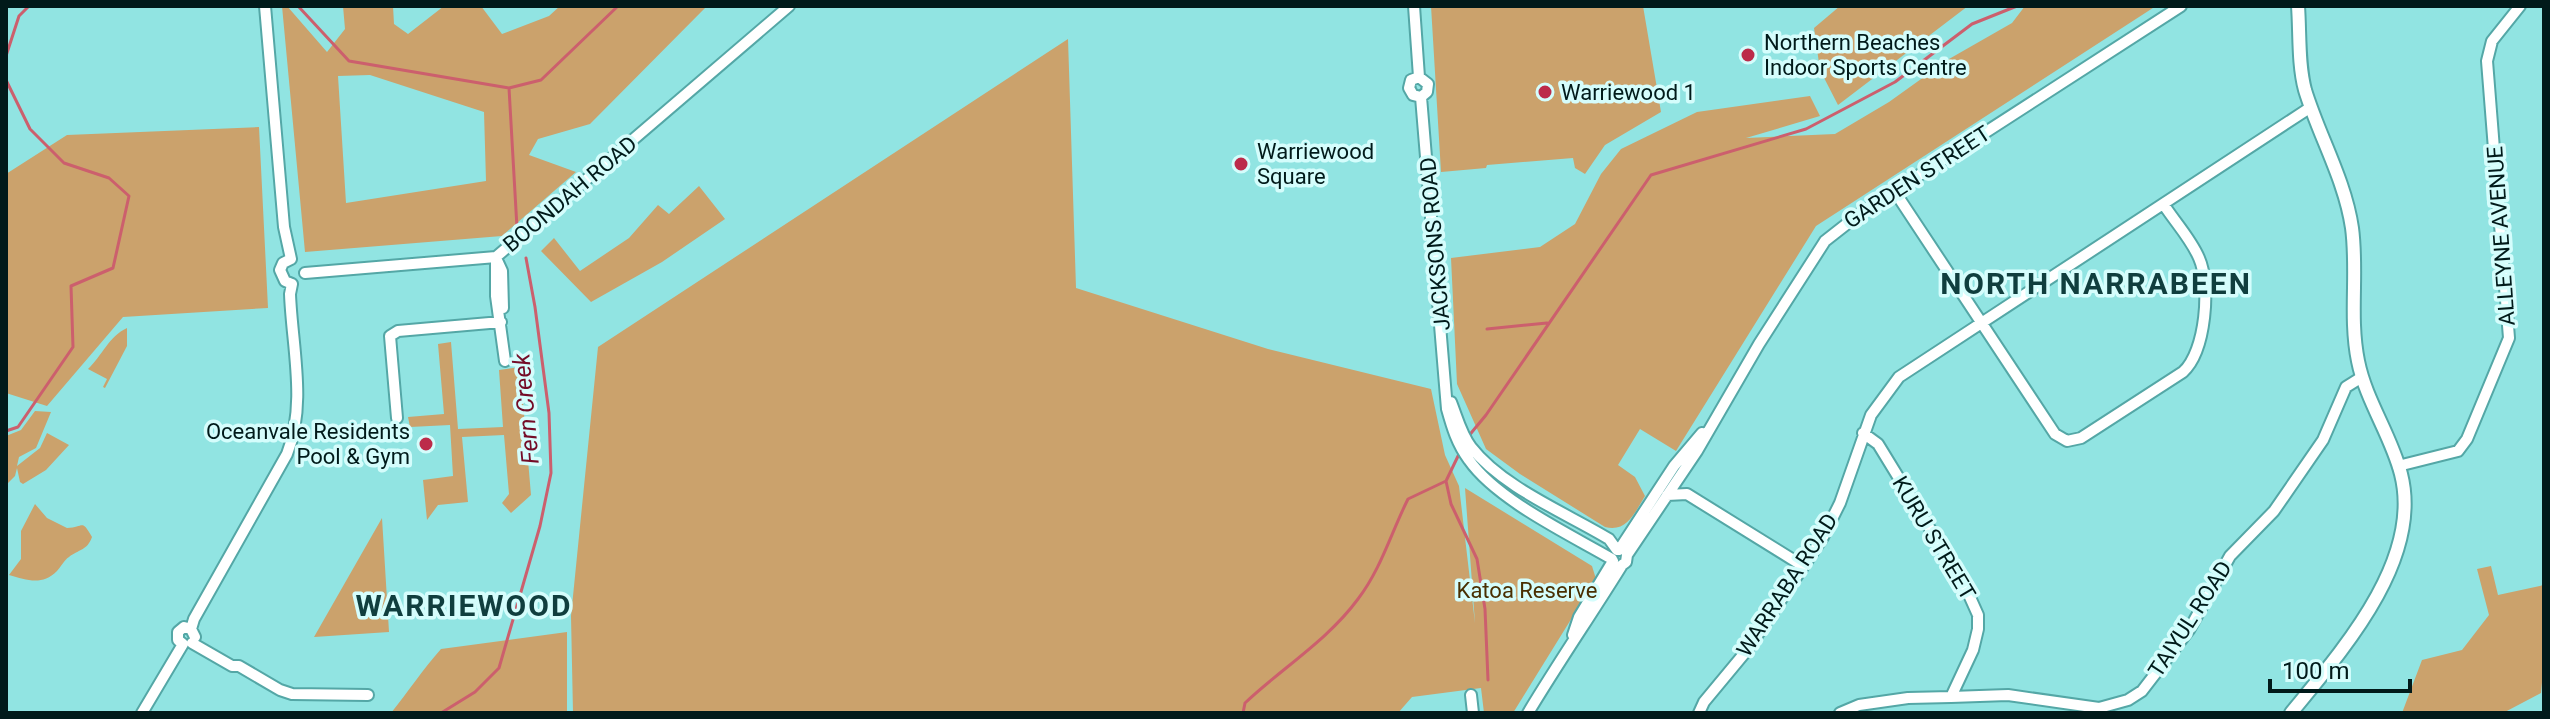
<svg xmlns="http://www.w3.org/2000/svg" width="2550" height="719" font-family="Roboto,sans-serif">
<rect width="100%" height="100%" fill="#91e4e2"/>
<path fill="#cba26c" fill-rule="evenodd" d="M282,6H287L327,52L345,29L343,6H393L394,24L408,34L444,6H481L502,34L549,16L560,6H707L590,124L538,139L529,155L576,172L502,236L305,252ZM370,75L484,112L486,181L346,203L338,76Z
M1431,6H1643L1661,112L1605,145L1585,174L1575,168L1573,158L1487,165L1486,168L1441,172Z
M1840,6H1968L1838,105L1820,70L1814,28Z
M2025,6H2156L1816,226L1676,451L1640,429L1618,465L1635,477L1645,496C1635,512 1627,533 1605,527L1520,474L1486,449L1457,384L1451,258L1540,247L1575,224L1601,174L1621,149L1697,112L1810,96L1820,116L1746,138L1835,134L1889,102L1949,59L2012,23Z
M1068,39L1076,288L1268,349L1431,389L1445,455L1459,486L1475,623L1465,488L1592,566L1596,579L1513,713H1484L1481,688L1412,697L1398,713H573L571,616L598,347Z
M259,127L268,308L123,317L47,406L6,393V174L67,135Z
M699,186L725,219L662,262L591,302L541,251L554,238L580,271L629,238L658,205L669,214Z
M127,328V346L105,388L103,387L107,379L88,369C102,356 109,336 127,328Z
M451,342L458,429L503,427L499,370L520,367L531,495L511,513L502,503L509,494L504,435L462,437L468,502L438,505L427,520L423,480L453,476L450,425L410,427L408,417L444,414L438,344Z
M35,411L51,412L36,448L19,457L17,466L40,448L47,433L69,445L46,470L23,484L20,482L17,468L15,476L6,485V436L21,430Z
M35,504L47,518L67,528C84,528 81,518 92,537C87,551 79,549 69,557C64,560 61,567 57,571C42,586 27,580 9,575L21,559V531Z
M382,518L389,632L314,637Z
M2491,566L2498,595L2544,585V661L2541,693L2503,713H2402L2422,660L2462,650L2489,615L2477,569Z
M567,632V713H391C408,692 423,669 441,649Z"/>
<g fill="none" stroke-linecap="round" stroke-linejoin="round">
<path stroke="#cc5f6d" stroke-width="3" d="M298,6L349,61L509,88L541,80L618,6
M6,56L19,16L29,6
M6,80L30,129L64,163L109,178L129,196L113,268L71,286L73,347L18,427L6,431
M509,88L517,228
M1487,329L1547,323
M1467,438L1486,415L1651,175L1806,129L1895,82L1972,24L2017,6
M1446,481L1451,504L1477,559L1485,609L1488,680
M441,713L475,692L499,668L540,526L551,473L549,413L535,307L526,258
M1243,713L1245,703C1282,668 1328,640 1358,599C1381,569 1391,533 1408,499L1446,481L1460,452"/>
<defs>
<path id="minor" d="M265,6L284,227L291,259
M1414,6L1419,77
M1419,77L1411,80L1409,88L1413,95L1421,97
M1419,77L1428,84L1427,92L1421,97
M1421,97L1447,409C1452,427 1457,444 1469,460C1497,500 1569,534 1612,559
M1895,192L2055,434L2067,441L2081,438L2183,372C2206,351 2211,285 2199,258C2191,239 2175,222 2164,205
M496,257V296L505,361
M496,258L502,271L503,308
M291,259L283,263L280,270L285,281L292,284
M305,273L496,257L789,6
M1451,402C1457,417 1461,434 1471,447C1502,487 1566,513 1609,539L1617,550
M397,418L390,336L398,331L501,322
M1863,433L1878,444L1965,586L1978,615V629L1973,650L1951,697
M2398,466L2458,451L2467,439L2509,338L2487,61L2492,41L2520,6
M1667,495L1687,494L1803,566
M1619,550L1674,466L1702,433
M1573,635L1579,617L1613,561
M195,637L191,629L194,619L287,454C307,404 292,347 290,294L292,284
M192,643L232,666H239L280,690L292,694L368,695
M183,644L178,640V632L184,627L191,629
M1471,695L1473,713
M142,713L183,644
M1528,713C1558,663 1591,615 1622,565L1626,562L1627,555L1697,451L1759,344L1825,241L1862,212L2181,6
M1699,713L1704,702L1748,649L1823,537L1840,503L1871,415L1899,377L2311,107
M1840,713L1859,705L1908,698L1951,697L2008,695L2099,708L2128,700L2142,691L2189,630L2230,556L2274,511L2323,440L2346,387L2362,377"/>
<path id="major" d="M2291,713C2342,651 2423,560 2401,474C2391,435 2366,401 2358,361C2349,317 2358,272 2352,228C2345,180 2319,136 2305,90C2298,64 2300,33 2298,6"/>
</defs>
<use href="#minor" stroke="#54a7a6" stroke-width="14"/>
<use href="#major" stroke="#54a7a6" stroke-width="16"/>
<use href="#minor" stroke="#fff" stroke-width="10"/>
<use href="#major" stroke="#fff" stroke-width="12"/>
</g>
<g fill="#bc2b4a" stroke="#d5fdfc" stroke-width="3">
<circle cx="1748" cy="55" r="8"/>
<circle cx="1545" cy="92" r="8"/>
<circle cx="1241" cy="164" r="8"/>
<circle cx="426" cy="444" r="8"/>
</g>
<g text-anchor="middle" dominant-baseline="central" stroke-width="7" stroke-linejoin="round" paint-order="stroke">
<g font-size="22" fill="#011a1a" stroke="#d5fdfc" text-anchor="start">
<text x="1764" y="42">Northern Beaches<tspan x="1764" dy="25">Indoor Sports Centre</tspan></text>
<text x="1561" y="92">Warriewood 1</text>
<text x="1257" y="151">Warriewood<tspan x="1257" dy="25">Square</tspan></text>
<text x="410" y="431" text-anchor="end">Oceanvale Residents<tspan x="410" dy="25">Pool &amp; Gym</tspan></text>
</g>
<g font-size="22" fill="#011a1a" stroke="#d5fdfc">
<text transform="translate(1917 177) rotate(-33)">GARDEN STREET</text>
<text transform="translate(570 194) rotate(-40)">BOONDAH ROAD</text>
<text transform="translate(2501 236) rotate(-94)">ALLEYNE AVENUE</text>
<text transform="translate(1435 244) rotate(-95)">JACKSONS ROAD</text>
<text transform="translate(1934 538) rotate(59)">KURU STREET</text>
<text transform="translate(1787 585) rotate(-57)">WARRABA ROAD</text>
<text transform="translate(2190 619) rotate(-57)">TAIYUL ROAD</text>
</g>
<g font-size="22" fill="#492f02" stroke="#d5fdfc">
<text x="1527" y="590">Katoa Reserve</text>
</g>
<g font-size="24" font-style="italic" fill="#740c27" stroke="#d5fdfc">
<text transform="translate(526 409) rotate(-95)">Fern Creek</text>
</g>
<g font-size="30" font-weight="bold" letter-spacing="2" fill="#103e3e" stroke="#d5fdfc">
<text x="2096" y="283">NORTH NARRABEEN</text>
<text x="464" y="605">WARRIEWOOD</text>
</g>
</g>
<rect width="2550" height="719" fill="none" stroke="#011a1a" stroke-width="16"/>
<path d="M2270 679v12h140v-12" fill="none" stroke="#011a1a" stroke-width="4"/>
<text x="2282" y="679" font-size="24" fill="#011a1a" stroke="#d5fdfc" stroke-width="6" paint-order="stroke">100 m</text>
</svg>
